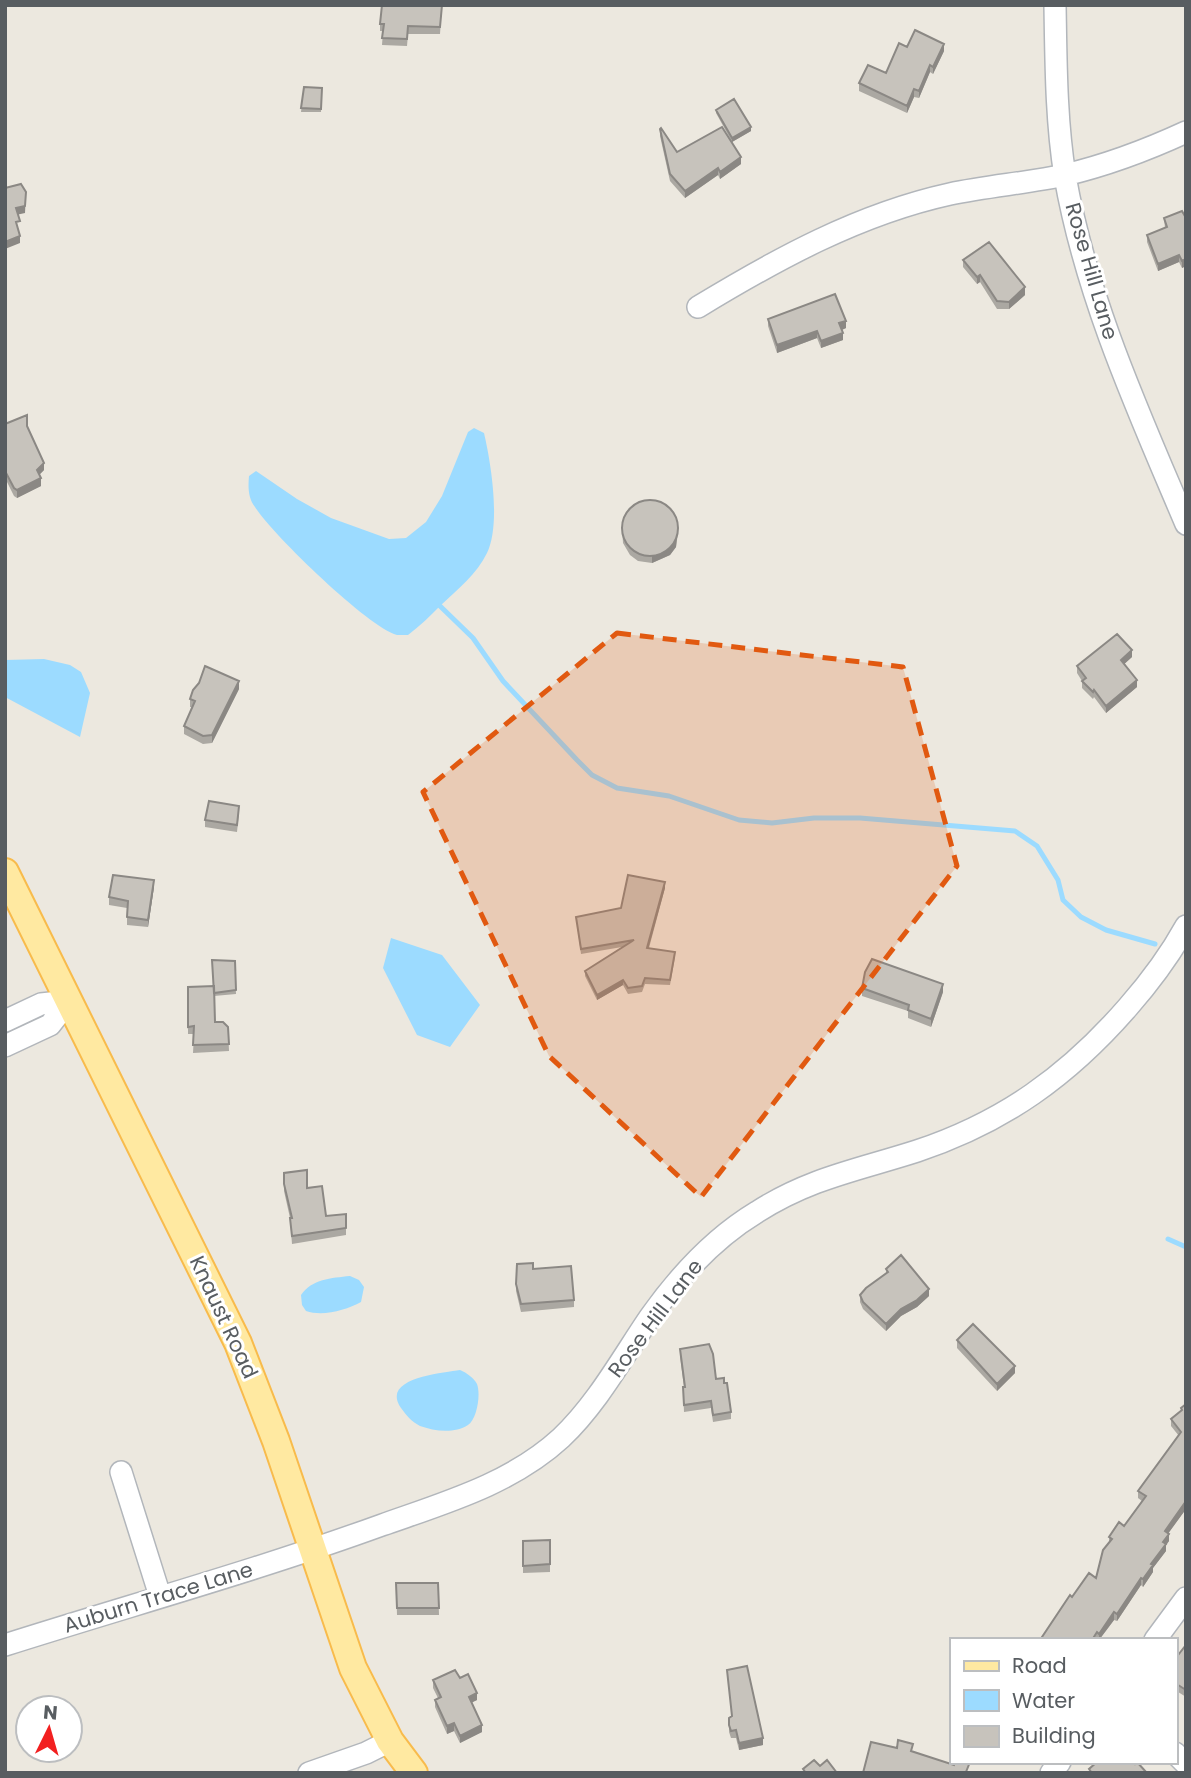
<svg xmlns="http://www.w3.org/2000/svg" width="1191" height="1778" font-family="Poppins,sans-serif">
<rect width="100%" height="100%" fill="#ece8df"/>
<path fill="#9cdbff" d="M474,428L484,433C491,463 501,524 487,553C477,574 458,589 440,606C430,616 420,626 408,635C407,635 398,635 397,635C368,627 272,534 255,507C248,498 248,487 249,476L256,471L297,499L331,518L389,539L406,538L426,522L442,496L468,432Z
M44,659L70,665L81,672L90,693L80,737L5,697V660Z
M391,938L442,955L480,1005L450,1047L417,1035L383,968Z
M350,1276L359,1280L364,1287L361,1302C346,1310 323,1317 306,1311L302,1305L301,1295C312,1279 331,1278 350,1276Z
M460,1370C467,1373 474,1378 477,1384C481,1394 477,1419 468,1425C454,1434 434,1431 420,1426C412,1422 406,1415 401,1408C380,1378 442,1373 460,1370Z"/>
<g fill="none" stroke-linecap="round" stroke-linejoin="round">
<path stroke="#9cdbff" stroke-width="5" d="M440,606L473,638L503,681L577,760L592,775L617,788L669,796L739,820L772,823L814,818H860L1015,831L1037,846L1058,880L1063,900L1081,917L1106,930L1155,944
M1168,1239L1186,1247"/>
<defs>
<path id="minor" d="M1055,5C1056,62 1056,120 1065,176C1086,297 1138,411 1186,524
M698,307C777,259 859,214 950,194C988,186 1027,183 1065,175C1107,165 1147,150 1186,132
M5,1021L41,1004L69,1001
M5,1046L50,1025L69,1001
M121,1472L160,1596
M1155,1640L1186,1598
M5,1645C131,1605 258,1570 382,1525C444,1503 511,1484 561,1438C597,1404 622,1358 650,1317C679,1276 714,1238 757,1212C810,1178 858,1170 917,1151C1004,1122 1068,1076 1128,1007C1149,983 1170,955 1186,926
M1175,1753L1186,1764
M309,1773L366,1753L390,1741
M1051,1773L1060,1762"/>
<path id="major" d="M5,872L238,1343L276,1441L353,1668L390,1741L414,1773"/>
</defs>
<use href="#minor" stroke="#b2b6bb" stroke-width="24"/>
<use href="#major" stroke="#f8bb4c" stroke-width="30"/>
<use href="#minor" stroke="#fff" stroke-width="21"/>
<use href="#major" stroke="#ffe9a1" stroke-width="26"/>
</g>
<path fill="#aba8a2" d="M442,5L440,34H408L407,46L382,45L383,31H380V24Z
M907,47L944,51L933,74L930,72L919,98L914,97L907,113L859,91V83L886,73Z
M304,87L322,88L321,112H301Z
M716,110L751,131L732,142L716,113Z
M660,129L677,152L741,164L720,179L718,175L685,198L670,181L660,136Z
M1164,218H1186V266L1182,268L1179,262L1158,271L1147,242V235L1165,228Z
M963,260L1025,295L1009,309H997L980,282L977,284L963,267Z
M768,319L846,328L842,330L843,340L821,348L817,338L777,353L768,326Z
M5,424L27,426L44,470L39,475L41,486L17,498L14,496L5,478Z
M622,526L678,533L676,547L670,555L652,563L638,561L630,555L623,543Z
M1132,657L1124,664L1137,687L1106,713L1094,697L1093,699L1082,688V681L1077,673V666Z
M239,689L212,743L203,744L184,734V726L193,707H190V699Z
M239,813L237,832L205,827V820Z
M154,887L148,927L127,925V908L109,905V897Z
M665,888L649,948L675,957L670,985L645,984L642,992L628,994L623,985L597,1000L585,976V971L622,947L581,954L576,917L621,908Z
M235,961L236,994L214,996L215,1022L228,1027L229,1051L193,1053L194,1034H188V987L213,986Z
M862,988L943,992L931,1027L908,1018V1011L862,996Z
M284,1173L307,1188L326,1216L346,1214V1235L292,1244L290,1218L284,1191Z
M886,1269L929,1296L917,1307L901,1316L886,1331L863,1309L860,1302V1295L886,1273Z
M516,1284L574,1300V1307L521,1312L516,1291Z
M957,1340L1015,1373L997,1391L957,1348Z
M680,1349L716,1379L724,1383L731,1412V1419L713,1422L711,1408L684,1412L683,1387H684L680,1356Z
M1186,1404V1509L1168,1533L1169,1541L1166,1545V1551L1153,1568V1572L1143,1587L1141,1585L1117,1621L1114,1620L1099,1640H1040L1072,1597L1096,1578L1109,1543V1537L1124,1526L1142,1501L1138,1498V1491L1179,1436L1171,1426V1419L1181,1411V1408Z
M550,1540V1572L523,1573V1541Z
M396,1583H438L439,1615H397Z
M1186,1645V1697L1175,1690V1659Z
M727,1670L763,1745L739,1750L736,1738H731L729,1732V1725L732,1717Z
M460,1678L477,1700L472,1702L482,1732L460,1743L454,1731L447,1734L435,1707V1700L438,1698L433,1688V1680Z"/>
<path fill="#8b8884" d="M944,44V51L933,74V67Z
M930,65V72L919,98V91Z
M914,89V97L907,113V106Z
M751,127V131L732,142V138Z
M741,157V164L720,179V172Z
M718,168V175L685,198V191Z
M26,192L25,213L16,215V208Z
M20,236V243L5,249V242Z
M1179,255V262L1158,271V264Z
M1186,259V266L1182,268V261Z
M980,275V282L977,284V277Z
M1025,287V295L1009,309V302Z
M846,321V328L839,331V323Z
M817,331V338L777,353V345Z
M843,333V340L821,348V341Z
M44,463V470L37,477V470Z
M41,478V486L17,498V490Z
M678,526L676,547L670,555L652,563V556Z
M1132,650V657L1121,667V660Z
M1137,680V687L1106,713V706Z
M239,681V689L212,743V735Z
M154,880V887L148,927V920Z
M665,882V888L647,953V948Z
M623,980V985L597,1000V995Z
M943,984V992L931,1027V1019Z
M929,1289V1296L917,1307L901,1316L886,1331V1324L901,1309Z
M1015,1366V1373L997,1391V1384Z
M1186,1501V1509L1165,1538V1531Z
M1169,1534V1541L1166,1545V1551L1153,1568V1572L1143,1587V1579L1163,1542Z
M1141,1578V1585L1117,1621V1614Z
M1114,1612V1620L1099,1640V1634Z
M477,1693V1700L469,1704V1697Z
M454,1723V1731L447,1734V1726Z
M482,1725V1732L460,1743V1736Z
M763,1738V1745L739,1750V1743Z"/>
<path fill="#c7c3bc" stroke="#8b8884" stroke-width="2" d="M382,5H442L440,27L408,26L407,39L382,38L384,24H380Z
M915,30L944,44L933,67L930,65L919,91L914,89L907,106L859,83L868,65L886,73L899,43L907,47Z
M304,87L322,88L321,109L301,108Z
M734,99L751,127L732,138L716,110Z
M722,127L741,157L720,172L718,168L685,191L670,174L660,129L661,128L677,152Z
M21,184L26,192L25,206L16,208L20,221L16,222L20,236L5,242V188Z
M1182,211L1186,218V259L1182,261L1179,255L1158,264L1147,235L1167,227L1164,218Z
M989,242L1025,287L1009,302L997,301L980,275L977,277L963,260Z
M835,294L846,321L839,323L843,333L821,341L817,331L777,345L768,319Z
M27,415V426L44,463L37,470L41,478L17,490L14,488L5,471V424Z
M622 528a28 28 0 1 1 56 0a28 28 0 1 1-56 0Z
M1117,634L1132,650L1121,660L1137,680L1106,706L1094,690L1093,692L1082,681L1086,678L1077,666Z
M205,666L239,681L212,735L203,736L184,726L195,701L190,699L193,690L199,683Z
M209,801L239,806L237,825L205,820Z
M113,875L154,880L148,920L127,917L128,901L109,897Z
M628,875L665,882L647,948L675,952L670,980L645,978L642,986L628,988L623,980L597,995L585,971L634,940L581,949L576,917L621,908Z
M872,959L943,984L931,1019L908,1010L909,1005L862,988L865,972Z
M212,960L235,961L236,990L214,993Z
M214,986L215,1022H223L228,1027L229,1044L193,1045L194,1026L188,1027V987Z
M307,1170V1188L322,1186L326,1216L346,1214V1228L292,1236L290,1218H292L284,1184V1173Z
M901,1255L929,1289L917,1300L901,1309L886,1324L863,1302L860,1295L866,1288L888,1272L886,1269Z
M533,1263V1269L571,1266L574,1300L521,1304L516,1284L517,1264Z
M973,1324L1015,1366L997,1384L957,1340Z
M709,1344L713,1354L716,1379L724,1378V1383H727L731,1412L713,1415L711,1401L684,1405L683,1387H685L680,1349Z
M1186,1404V1501L1165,1531L1169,1534L1163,1542L1166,1544L1151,1564L1153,1565L1143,1579L1141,1578L1117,1614L1114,1612L1099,1634L1097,1632L1092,1640H1040L1070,1595L1072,1597L1089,1573L1096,1578L1103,1550L1112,1539L1109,1537L1119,1522L1124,1526L1146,1496L1138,1491L1181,1432L1171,1419L1182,1410L1181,1408Z
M550,1540V1564L523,1566V1541Z
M396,1583H438L439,1608H397Z
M1186,1645V1690L1175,1683V1659Z
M747,1666L763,1738L739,1743L736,1730L731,1731L729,1725V1718L732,1716L727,1670Z
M455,1670L460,1678L468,1674L477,1693L469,1697L482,1725L460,1736L454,1723L447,1726L435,1700L441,1697L433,1680Z
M898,1740L913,1744L911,1751L954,1765L955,1762H970L966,1772L970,1773H863L871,1742L897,1748Z
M814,1760L820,1766L827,1760L837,1773H806L803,1769Z
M1097,1762H1133L1135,1764L1137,1762L1147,1773H1092L1089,1769Z"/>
<path fill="#e15910" fill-opacity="0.2" stroke="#e15910" stroke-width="5" stroke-dasharray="14 9" stroke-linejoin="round" d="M617,633L903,667L957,866L701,1197L549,1056L423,792Z"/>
<g text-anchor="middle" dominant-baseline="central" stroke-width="6" stroke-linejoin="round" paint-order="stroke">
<g font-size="21" fill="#585d61" stroke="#fff">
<text transform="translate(1092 271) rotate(74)">Rose Hill Lane</text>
<text transform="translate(224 1317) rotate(65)">Knaust Road</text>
<text transform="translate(655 1318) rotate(-53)">Rose Hill Lane</text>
<text transform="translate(158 1597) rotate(-17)">Auburn Trace Lane</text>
</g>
</g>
<rect width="1191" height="1778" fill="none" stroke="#585d61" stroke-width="14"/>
<rect x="950" y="1638" width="228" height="126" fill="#ffffff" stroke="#bcbec0" stroke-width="2"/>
<rect x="964" y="1661" width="35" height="10" fill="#ffe9a1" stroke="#bcbec0" stroke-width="2"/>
<text x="1012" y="1673" font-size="21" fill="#585d61">Road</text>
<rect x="964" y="1690" width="35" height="21" fill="#9cdbff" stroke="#bcbec0" stroke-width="2"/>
<text x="1012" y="1708" font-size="21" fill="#585d61">Water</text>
<rect x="964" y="1726" width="35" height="21" fill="#c7c3bc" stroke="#bcbec0" stroke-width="2"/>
<text x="1012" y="1743" font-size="21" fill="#585d61">Building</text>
<g transform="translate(49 1729) rotate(5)"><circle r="33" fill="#ffffff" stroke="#bcbec0" stroke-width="2"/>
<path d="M0-5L12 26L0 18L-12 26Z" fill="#f22020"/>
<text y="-10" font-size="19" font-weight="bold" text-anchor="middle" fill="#585d61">N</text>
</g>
</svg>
